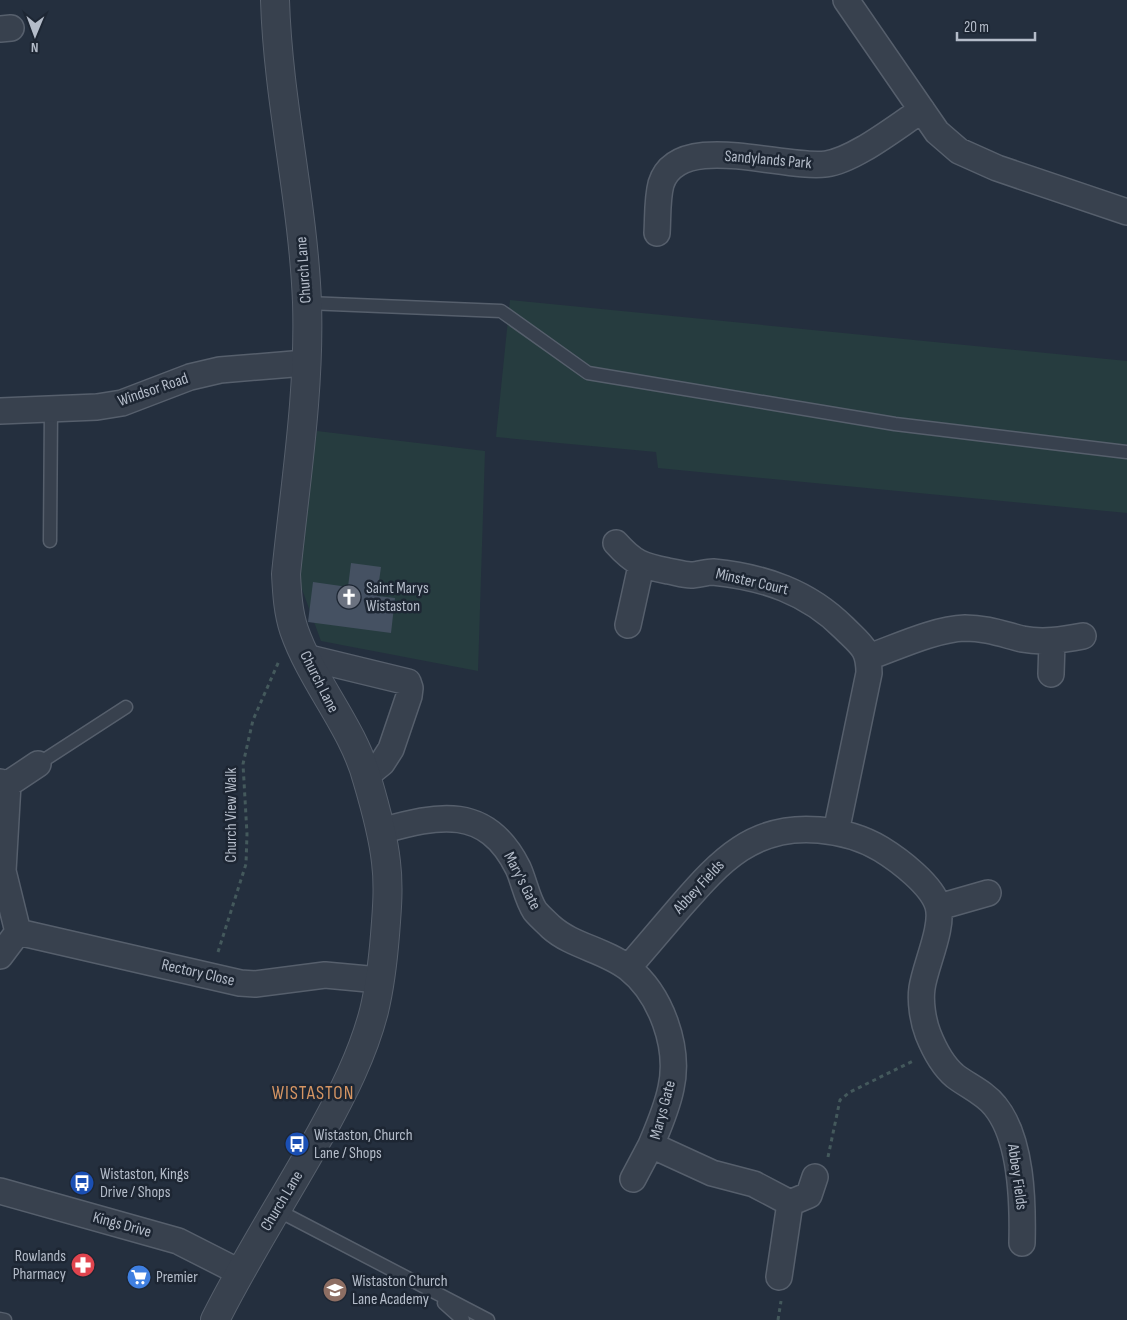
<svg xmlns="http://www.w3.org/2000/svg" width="1127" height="1320" font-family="'Sofia Sans Condensed',sans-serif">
<rect width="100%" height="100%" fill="#242f3e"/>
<path fill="#263c3f" d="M510,300L1127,361V513L658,468L656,452L496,437Z
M317,431L485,451L478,671L321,641L296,573Z"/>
<path fill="#455162" d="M351,563L381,567L377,596L395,598L391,633L308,622L313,582L348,587Z"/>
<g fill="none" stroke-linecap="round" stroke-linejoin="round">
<defs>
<path id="service" d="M307,303L501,311L588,373L895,424L1127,452
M50,541L51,409
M38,764L126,707
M277,1210L488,1320
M444,1303L463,1320
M0,1319L5,1320"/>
<path id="minor" d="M846,0L937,132L959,151L997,168L1127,212
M0,29L11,28
M657,233C658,218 657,199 661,184C678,129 784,170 826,164C855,160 897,126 922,110
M0,411L97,407L122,403L190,377L220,370L305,363
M616,543C634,563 642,566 668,571C675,572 683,575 691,575C698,575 706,572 713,572C764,577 808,592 844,628C861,645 869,648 869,673L836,832
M628,625L641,566
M305,657L408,682L410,688L409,696L391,749L382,763L366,776
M869,657C897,647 935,629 965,628C986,628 1002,634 1022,639C1043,643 1062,640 1083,636
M1051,674L1052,642
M0,782L8,784L3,871L18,932L240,983L255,984L325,975L379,980
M8,784L38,764
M381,831C438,815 486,804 518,868C524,881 527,899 535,911C539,916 546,922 551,927C572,946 605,950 628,968C661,994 680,1047 671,1088C667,1108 659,1126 651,1145L712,1173L754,1184L790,1203L809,1195L815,1177
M939,907L988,893
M0,956L18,932
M628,968C646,947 663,927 681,906C720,861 754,824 819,830C842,832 861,837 881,849C899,860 932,885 938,906C944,927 925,966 922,988C920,1002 923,1021 928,1034C934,1049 943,1066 955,1076C968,1086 985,1093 995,1106C1022,1139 1023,1202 1022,1243
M633,1179L651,1145
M0,1191L178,1241L239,1272
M779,1277L790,1203"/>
<path id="tertiary" d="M215,1320C247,1256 286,1196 321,1133C342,1095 363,1054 374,1011C380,986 383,960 385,935C387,910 389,886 386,862C383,834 375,806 367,779C353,727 312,682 294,630C288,612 287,593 286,574C295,484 310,393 307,302C303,201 278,101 275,0"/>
</defs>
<use href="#service" stroke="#565f6c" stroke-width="15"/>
<use href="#minor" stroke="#565f6c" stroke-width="28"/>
<use href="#tertiary" stroke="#565f6c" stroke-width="30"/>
<path stroke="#44595c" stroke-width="3" stroke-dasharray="4 4" stroke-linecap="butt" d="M218,952L246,864L247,834L243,764L253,720L279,661
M828,1157L840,1100L850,1092L913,1061
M778,1320L781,1301"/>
<use href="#service" stroke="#38414e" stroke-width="12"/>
<use href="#minor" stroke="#38414e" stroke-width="25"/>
<use href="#tertiary" stroke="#38414e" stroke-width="28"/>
</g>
<defs>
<symbol id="church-disc" viewBox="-11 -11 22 22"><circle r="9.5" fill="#6b7280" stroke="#1d2633"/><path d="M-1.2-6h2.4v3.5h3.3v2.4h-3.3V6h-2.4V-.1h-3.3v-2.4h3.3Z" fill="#fff"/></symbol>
<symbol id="bus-disc" viewBox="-11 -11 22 22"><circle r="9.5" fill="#1a4fb4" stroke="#1d2633"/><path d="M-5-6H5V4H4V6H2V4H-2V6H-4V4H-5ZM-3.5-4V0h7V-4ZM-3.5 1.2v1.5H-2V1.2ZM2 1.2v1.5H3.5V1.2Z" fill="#fff"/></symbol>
<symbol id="pharmacy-disc" viewBox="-11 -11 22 22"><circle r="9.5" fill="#e0444e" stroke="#1d2633"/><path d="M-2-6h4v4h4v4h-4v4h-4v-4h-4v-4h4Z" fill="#fff"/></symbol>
<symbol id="supermarket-disc" viewBox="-11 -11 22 22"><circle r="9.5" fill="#3f7fe0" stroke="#1d2633"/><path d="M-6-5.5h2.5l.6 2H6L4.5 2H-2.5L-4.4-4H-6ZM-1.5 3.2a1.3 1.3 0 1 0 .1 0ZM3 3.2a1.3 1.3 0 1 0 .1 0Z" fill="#fff"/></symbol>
<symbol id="school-disc" viewBox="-11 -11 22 22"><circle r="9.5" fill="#8d6e63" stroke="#1d2633"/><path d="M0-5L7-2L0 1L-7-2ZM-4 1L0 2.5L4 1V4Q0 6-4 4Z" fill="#fff"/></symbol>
</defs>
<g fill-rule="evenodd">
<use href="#church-disc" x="335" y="583" width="28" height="28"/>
<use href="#bus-disc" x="283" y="1130" width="28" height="28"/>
<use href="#bus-disc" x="68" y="1169" width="28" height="28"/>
<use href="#pharmacy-disc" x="69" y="1251" width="28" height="28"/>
<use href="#supermarket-disc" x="125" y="1263" width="28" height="28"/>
<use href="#school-disc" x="321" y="1276" width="28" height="28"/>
</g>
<g text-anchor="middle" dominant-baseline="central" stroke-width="5" stroke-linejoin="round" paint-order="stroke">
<g font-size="16" fill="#b4bcc9" stroke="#1d2633">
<text transform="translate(768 160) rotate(5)">Sandylands Park</text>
<text transform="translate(304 270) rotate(-94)">Church Lane</text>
<text transform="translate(153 390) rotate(-19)">Windsor Road</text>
<text transform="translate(752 582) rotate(13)">Minster Court</text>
<text transform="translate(319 682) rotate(63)">Church Lane</text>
<text transform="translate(231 815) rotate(-90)">Church View Walk</text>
<text transform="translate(522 881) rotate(63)">Mary's Gate</text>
<text transform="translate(699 887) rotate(-47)">Abbey Fields</text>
<text transform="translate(198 973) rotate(13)">Rectory Close</text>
<text transform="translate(663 1110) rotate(-75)">Marys Gate</text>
<text transform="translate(1017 1177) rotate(82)">Abbey Fields</text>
<text transform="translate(282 1201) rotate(-59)">Church Lane</text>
<text transform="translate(122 1225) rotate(15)">Kings Drive</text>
</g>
<g font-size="16" fill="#b4bcc9" stroke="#1d2633" text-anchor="start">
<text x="366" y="588">Saint Marys<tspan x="366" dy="18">Wistaston</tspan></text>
<text x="314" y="1135">Wistaston, Church<tspan x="314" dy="18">Lane / Shops</tspan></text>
<text x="100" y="1174">Wistaston, Kings<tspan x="100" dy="18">Drive / Shops</tspan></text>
<text x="66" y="1256" text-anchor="end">Rowlands<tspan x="66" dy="18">Pharmacy</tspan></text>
<text x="156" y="1277">Premier</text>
<text x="352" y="1281">Wistaston Church<tspan x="352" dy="18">Lane Academy</tspan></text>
</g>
<g font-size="19" letter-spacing="1" fill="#d59563" stroke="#1d2633">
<text x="313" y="1093">WISTASTON</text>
</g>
</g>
<g transform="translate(35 35) rotate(181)" stroke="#1d2633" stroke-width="4" paint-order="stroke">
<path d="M0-4L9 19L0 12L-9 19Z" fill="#b4bcc9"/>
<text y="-8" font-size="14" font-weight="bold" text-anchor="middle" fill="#b4bcc9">N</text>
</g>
<path d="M957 32v8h78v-8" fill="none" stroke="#b4bcc9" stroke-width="2.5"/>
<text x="964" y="32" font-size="15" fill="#b4bcc9" stroke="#1d2633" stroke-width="4" paint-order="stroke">20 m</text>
</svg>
